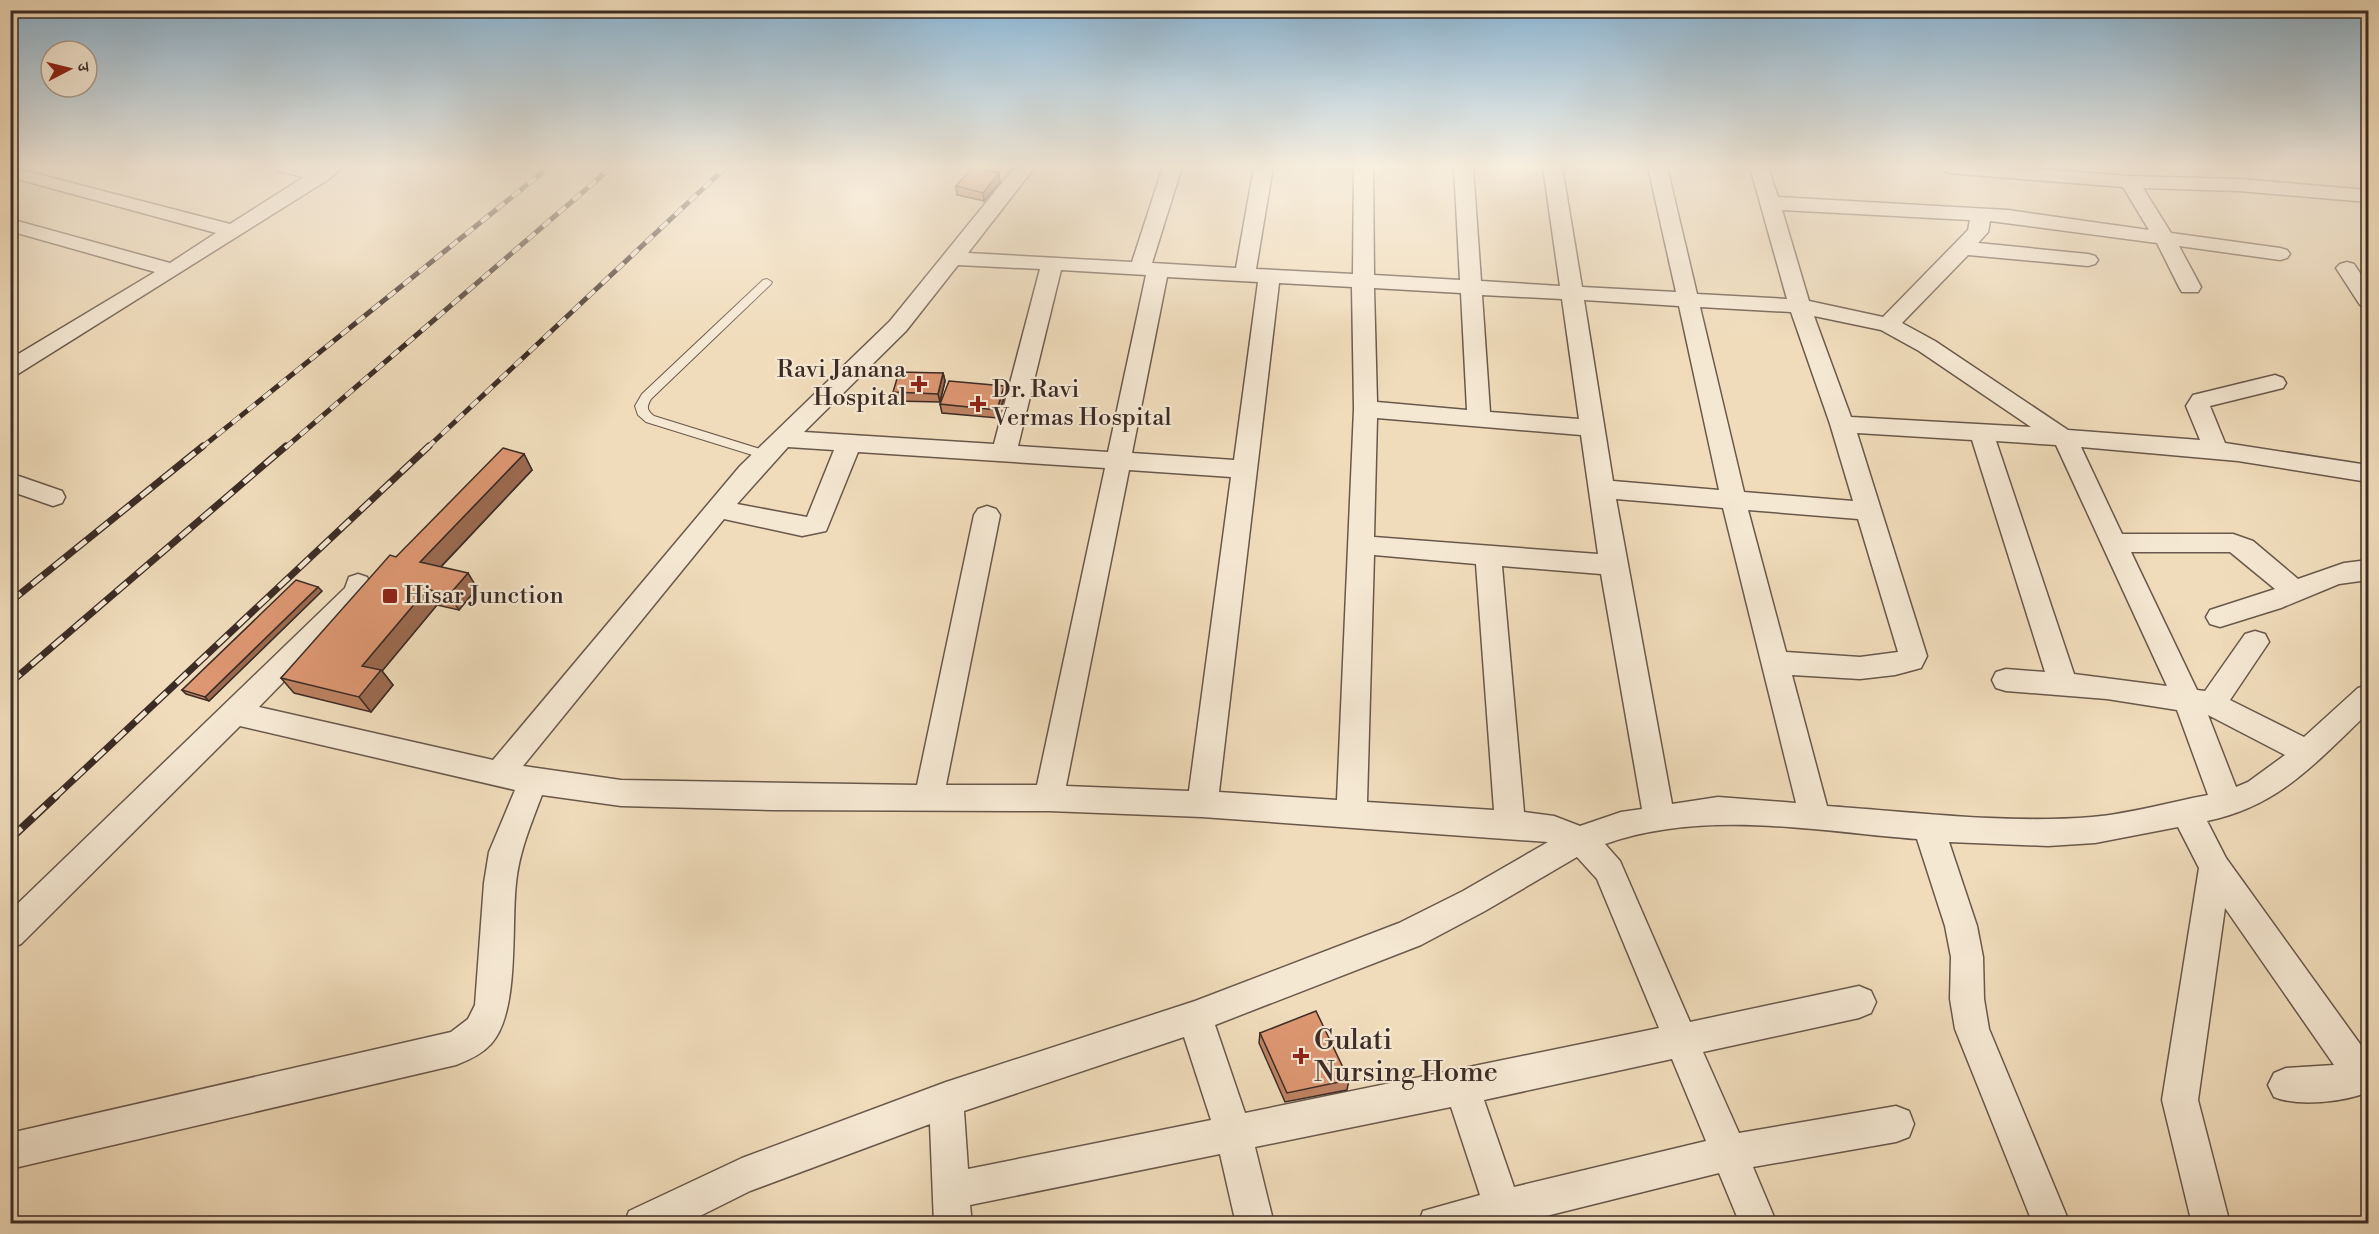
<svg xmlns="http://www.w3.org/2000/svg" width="2379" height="1234" font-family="'Libre Bodoni','Noto Serif Devanagari',serif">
<rect width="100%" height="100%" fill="#f0dcbb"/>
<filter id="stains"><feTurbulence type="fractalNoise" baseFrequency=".00333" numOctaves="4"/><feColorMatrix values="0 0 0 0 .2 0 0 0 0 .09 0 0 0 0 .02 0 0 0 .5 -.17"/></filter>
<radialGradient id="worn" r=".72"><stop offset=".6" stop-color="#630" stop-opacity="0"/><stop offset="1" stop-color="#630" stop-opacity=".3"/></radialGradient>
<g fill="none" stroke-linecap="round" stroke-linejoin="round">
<defs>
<path id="service" d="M767,279L772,282L771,284L651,399C646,408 647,410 654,416L770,452L772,455L770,458H762L646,422L638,415L635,406L642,394L763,280Z"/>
<path id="minor" d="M10,167L230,224L304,177L278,171L276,167H343L329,179L18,374L10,376V359L155,272L10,231V219L170,263L216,233L10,177Z
M1015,167H1035L968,253L1132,262L1163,167H1182L1152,263L1236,268L1254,167H1273L1256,269L1353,274L1354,167H1373L1374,275L1460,280L1454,167H1473L1481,281L1560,286L1543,167H1562L1582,287L1676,292L1648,167H1667L1697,294L1787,299L1750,167H1768L1778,197L2008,210L2149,230L2123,187L1948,173L1938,167H2013L2129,176L2239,179L2368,190V202L2239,191L2143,188L2171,233L2280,248L2287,250L2290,254L2287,258L2280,260L2179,246L2201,287L2198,292H2182L2179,287L2157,243L1990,221L1988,232L1978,243L2088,254L2095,256L2098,260L2095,264L2088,266L1968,255L1902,323L1935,341L2068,430L2200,440L2186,406L2193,395L2275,375L2283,378L2286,383L2283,388L2210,406L2225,443L2368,465V482L2238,461L2081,447L2122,534H2233L2253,541L2298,579L2344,563L2368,560V580L2339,584L2281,608L2220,627L2210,624L2206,617L2210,610L2275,589L2230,552H2131L2197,690L2205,691L2245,634L2255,631L2265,634L2269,642L2230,700L2304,737L2358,688L2368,685V713C2316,762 2280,806 2207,821L2226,858L2368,1055V1092C2344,1102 2298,1107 2274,1097L2268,1085L2274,1073L2286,1068L2334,1065L2225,908L2198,1100L2230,1224H2192L2162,1100L2199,868L2178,827L2095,843L2048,846L1949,842L1977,926L1983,957L1984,999L1989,1029L2070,1224H2033L1955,1029L1950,999L1951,957L1945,926L1917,839C1815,831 1705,809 1605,844L1620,861L1690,1022L1859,986L1871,991L1876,1002L1871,1013L1859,1018L1703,1052L1739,1133L1896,1106L1909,1111L1914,1124L1909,1137L1896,1142L1753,1167L1777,1224H1740L1719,1173L1526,1221L1527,1224H1418L1423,1211L1480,1195L1451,1107L1255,1147L1274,1224H1236L1220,1154L970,1205L972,1224H934L930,1124L750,1191L684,1224H624L629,1211L742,1158L946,1082L1195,1001L1399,923L1463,891L1548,842L1202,817L1049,811L772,810L621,806L542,795C531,824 519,852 516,883C511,926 520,1012 491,1044C482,1054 469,1060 456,1065L10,1169V1133L451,1032L468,1019L475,1005L484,883L489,852L515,790L240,726L21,944L10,948V911L345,588L349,577L358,574L367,577L372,588L368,595L259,707L493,760L740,466L890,321ZM1782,210L1970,220L1968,230L1883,317L1809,301ZM958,265L1040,269L994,444L804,432L906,331ZM1061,270L1146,275L1108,452L1018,446ZM1167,277L1258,282L1234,460L1132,453ZM1279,283L1352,287L1354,409L1337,800L1219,792ZM1374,288L1461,293L1467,410L1377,402ZM1482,295L1562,299L1579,419L1490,412ZM1584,300L1679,306L1719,490L1613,481ZM1700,307L1791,312L1830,424L1853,501L1744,492ZM1814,316L1881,330L1919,351L2031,427L1851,417ZM1377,418L1581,435L1598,554L1374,537ZM1857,433L1972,440L2045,672L2006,669L1996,672L1992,680L1996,688L2006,691L2107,699L2177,710L2208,795C2170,802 2130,814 2092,817C2003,824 1915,812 1827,806L1792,675L1860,679L1895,675L1921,668L1927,656ZM1996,441L2056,445L2167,686L2074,674ZM788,447L834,450L807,517L737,504ZM858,452L1105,468L1037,785H946L1000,515L996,509L987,506L978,509L974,515L917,785L621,780L523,766L724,519L802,536L826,531ZM1129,470L1231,477L1189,791L1066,786ZM1616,499L1723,508L1796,803L1718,797L1672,804ZM1748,510L1858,519L1898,652L1860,657L1786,652ZM1374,555L1476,564L1494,810L1367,802ZM1502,566L1601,574L1642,809L1621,812L1580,826L1554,816L1524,812ZM2208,715L2285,755L2248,782L2236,787ZM1577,857L1597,879L1659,1028L1245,1113L1215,1025L1421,945L1485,911ZM1184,1037L1211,1120L968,1169L964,1111ZM1672,1059L1706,1141L1514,1187L1484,1100Z
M2347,262L2354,264L2368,285V306L2360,305L2336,268L2340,264Z
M10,473L62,491L65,497L62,503L53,506L10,491Z"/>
</defs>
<use href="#service" stroke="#69584b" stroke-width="2"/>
<use href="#minor" stroke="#69584b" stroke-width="3"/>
<use href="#service" fill="#f5e8d3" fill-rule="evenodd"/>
<use href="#minor" fill="#f5e8d3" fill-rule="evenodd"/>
<defs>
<path id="rail-far2" d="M201,448L549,167
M285,448L612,167
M427,448L726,167"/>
<path id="rail-far1" d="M10,602L203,446
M10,683L286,446
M54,798L429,446"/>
<path id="rail" d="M10,839L56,796"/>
</defs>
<use href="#rail-far2" stroke="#3c2c26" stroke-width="5"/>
<use href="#rail-far1" stroke="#3c2c26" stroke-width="7"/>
<use href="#rail" stroke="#3c2c26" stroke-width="8"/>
<use href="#rail-far2" stroke="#f5e8d3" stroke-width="4" stroke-dasharray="10" stroke-linecap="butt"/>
<use href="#rail-far1" stroke="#f5e8d3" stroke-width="4.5" stroke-dasharray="14" stroke-linecap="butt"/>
<use href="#rail" stroke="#f5e8d3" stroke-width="5" stroke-dasharray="16" stroke-linecap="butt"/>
</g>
<path fill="#be8262" stroke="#3c2c26" stroke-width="1.5" d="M1000,182L984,201L957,195L956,186Z
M943,373L945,381L940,402L895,401L893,392Z
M1005,394L998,418L942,413L940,404Z
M524,454L532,470L441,567L477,588L459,610L437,605L382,671L393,685L371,712L294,693L281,678L396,557Z
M322,591L209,701L186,694L182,690Z
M1260,1033L1349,1080L1347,1090L1285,1102L1259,1043Z"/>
<path fill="#9b6a50" stroke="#3c2c26" stroke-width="1.5" d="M999,173L1000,182L984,201L983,193Z
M943,373L945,381L940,402L938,394Z
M1004,386L1005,394L998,418L997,410Z
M524,454L532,470L430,578L420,562Z
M468,573L477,588L459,610L449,595Z
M318,587L322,591L209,701L205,697Z
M427,589L437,605L382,671L393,685L371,712L359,697L362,666Z"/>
<path fill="#dd9772" stroke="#3c2c26" stroke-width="1.5" d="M973,167L999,173L983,193L956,186Z
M899,372L943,373L938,394L893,392Z
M949,381L1004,386L997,410L940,404Z
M503,448L524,454L420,562L468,573L449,595L427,589L362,666L381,670L359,697L281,678L390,555L396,557Z
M296,580L318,587L205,697L182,690Z
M1316,1011L1349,1080L1287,1093L1260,1033Z"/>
<linearGradient id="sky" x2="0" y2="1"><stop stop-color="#8ab6d6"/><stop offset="0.49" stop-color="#f8efe0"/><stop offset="1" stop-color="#f8efe0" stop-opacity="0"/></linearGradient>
<rect width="2379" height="339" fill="url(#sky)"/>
<g fill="#8f2418" stroke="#f5e8d3" stroke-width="2">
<path d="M916 375h6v6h6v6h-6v6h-6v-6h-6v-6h6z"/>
<path d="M975 395h6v6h6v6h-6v6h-6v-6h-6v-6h6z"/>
<rect x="382" y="588" width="16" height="16" rx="3"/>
<path d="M1298 1047h6v6h6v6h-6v6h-6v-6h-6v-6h6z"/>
</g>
<g text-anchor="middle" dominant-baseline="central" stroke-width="4.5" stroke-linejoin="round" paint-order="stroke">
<g font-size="24" fill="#3c2c26" stroke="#f5e8d3" text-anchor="start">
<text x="906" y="370" text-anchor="end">Ravi Janana<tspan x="906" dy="28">Hospital</tspan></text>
<text x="992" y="390">Dr. Ravi<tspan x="992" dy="28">Vermas Hospital</tspan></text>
<text x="404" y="596">Hisar Junction</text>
</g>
<g font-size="28" fill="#3c2c26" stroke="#f5e8d3" text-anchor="start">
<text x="1314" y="1040">Gulati<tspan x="1314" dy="32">Nursing Home</tspan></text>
</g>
</g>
<rect width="2379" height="1234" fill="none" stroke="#f0dcbb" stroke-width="36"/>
<rect x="12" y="12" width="2355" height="1210" fill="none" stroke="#3c2c26" stroke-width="3"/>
<rect x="18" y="18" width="2343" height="1198" fill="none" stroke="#3c2c26" stroke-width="1.5"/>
<g transform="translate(69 69) rotate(83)"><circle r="28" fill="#f5e8d3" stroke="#ab9d8e" stroke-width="1.5"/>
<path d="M0-4.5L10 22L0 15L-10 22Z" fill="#8f2418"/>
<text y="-9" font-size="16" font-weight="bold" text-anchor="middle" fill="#3c2c26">उ</text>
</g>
<rect width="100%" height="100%" filter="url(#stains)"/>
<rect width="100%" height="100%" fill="url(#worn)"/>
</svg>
